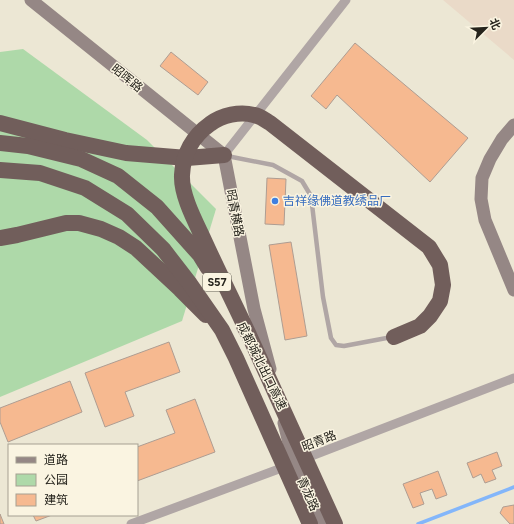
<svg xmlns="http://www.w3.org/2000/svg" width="514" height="524" font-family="Figtree,'Noto Sans SC',sans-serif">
<rect width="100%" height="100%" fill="#ece7d4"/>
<path fill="#eadac8" d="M443,0H514V60Z"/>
<path fill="#aed9a9" d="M23,49L147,140L216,209L182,321L0,397V52Z"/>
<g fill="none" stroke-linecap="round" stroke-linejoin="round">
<path stroke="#83b6fa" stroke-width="3.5" d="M418,524L514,487"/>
</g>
<path fill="#f6b990" stroke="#ae9d92" d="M355,43L468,138L430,182L337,95L326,109L311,96Z
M171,52L208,82L198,95L160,66Z
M267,178L286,179L284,225L265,224Z
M291,242L307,336L285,340L269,245Z
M169,342L180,372L125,392L134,416L105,427L85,373Z
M70,381L82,412L8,442L0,422V408Z
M195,399L215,452L137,481V447L175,433L166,410Z
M497,452L502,466L492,470L496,479L485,483L481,474L473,478L467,463Z
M438,471L447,495L436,499L432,489L420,493L424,504L413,508L403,484Z
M514,505V524H510L500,513L503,507Z
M0,514L4,524H0Z
M33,515H52L36,521Z"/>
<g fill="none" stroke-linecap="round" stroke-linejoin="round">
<path stroke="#b0a6a5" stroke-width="4.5" d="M227,156L273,165L302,181L311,196L323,297L331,338L336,345L344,346L392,337"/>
<path stroke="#b0a6a5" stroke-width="9" d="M224,155L346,0
M301,460L514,378
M131,524L287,466"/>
<path stroke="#958785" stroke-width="13" d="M31,0L224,155L254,309L270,369
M514,125L502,139L490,159L482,178L481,199L485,220L514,290
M284,423L294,463L321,524"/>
<path stroke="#715e5b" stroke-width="16" d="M0,123L65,140L126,153L187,158L224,155
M0,238L17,235L66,223H79L101,229L119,237L136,248L180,289L206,315"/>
<path stroke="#715e5b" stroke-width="16" d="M0,143L28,146L81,159L118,176L157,207L200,255L208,268
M0,170L40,173L85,188L127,214L163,249L190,284L222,330L236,358L310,524
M244,326L249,335L335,524
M249,335C234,303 218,271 203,238C195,221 181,195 182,175C183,154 193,136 210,124C222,115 240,111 254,115C260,116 265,120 270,123L429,247L440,265L443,285L440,301L430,316L420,326L394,337"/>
</g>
<circle fill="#3f7fe0" stroke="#faf4e1" stroke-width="1.5" cx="275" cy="201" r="4"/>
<g text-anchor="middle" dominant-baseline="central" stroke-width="3" stroke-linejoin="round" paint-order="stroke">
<rect fill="#faf4e1" stroke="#656257" stroke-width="1" x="203" y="273" width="28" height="18" rx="3"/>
<g font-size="11" font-weight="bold" fill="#25231c">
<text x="217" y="282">S57</text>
</g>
<g font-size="12" fill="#25231c" stroke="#faf4e1">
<text transform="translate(127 78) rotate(39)">昭晖路</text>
<text transform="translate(235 213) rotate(79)">昭青横路</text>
<text transform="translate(262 366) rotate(64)">成都城北出口高速</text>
<text transform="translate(319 441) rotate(-21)">昭青路</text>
<text transform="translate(308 494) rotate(66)">青龙路</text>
</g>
<g font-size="12" fill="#366cbe" stroke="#faf4e1" text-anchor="start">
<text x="283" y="201">吉祥缘佛道教绣品厂</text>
</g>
</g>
<rect x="8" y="444" width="130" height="72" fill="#faf4e1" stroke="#a5a092"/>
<rect x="16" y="457" width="20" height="6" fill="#958785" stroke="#a5a092"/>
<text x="44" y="464" font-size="12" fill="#25231c">道路</text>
<rect x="16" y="474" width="20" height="12" fill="#aed9a9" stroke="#a5a092"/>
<text x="44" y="484" font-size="12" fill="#25231c">公园</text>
<rect x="16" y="494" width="20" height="12" fill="#f6b990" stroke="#a5a092"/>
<text x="44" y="504" font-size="12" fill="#25231c">建筑</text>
<g transform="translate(486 28) rotate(66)" stroke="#faf4e1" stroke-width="3" paint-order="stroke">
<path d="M0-3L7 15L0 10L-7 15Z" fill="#25231c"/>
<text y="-6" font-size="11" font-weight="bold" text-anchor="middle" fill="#25231c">北</text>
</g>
</svg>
